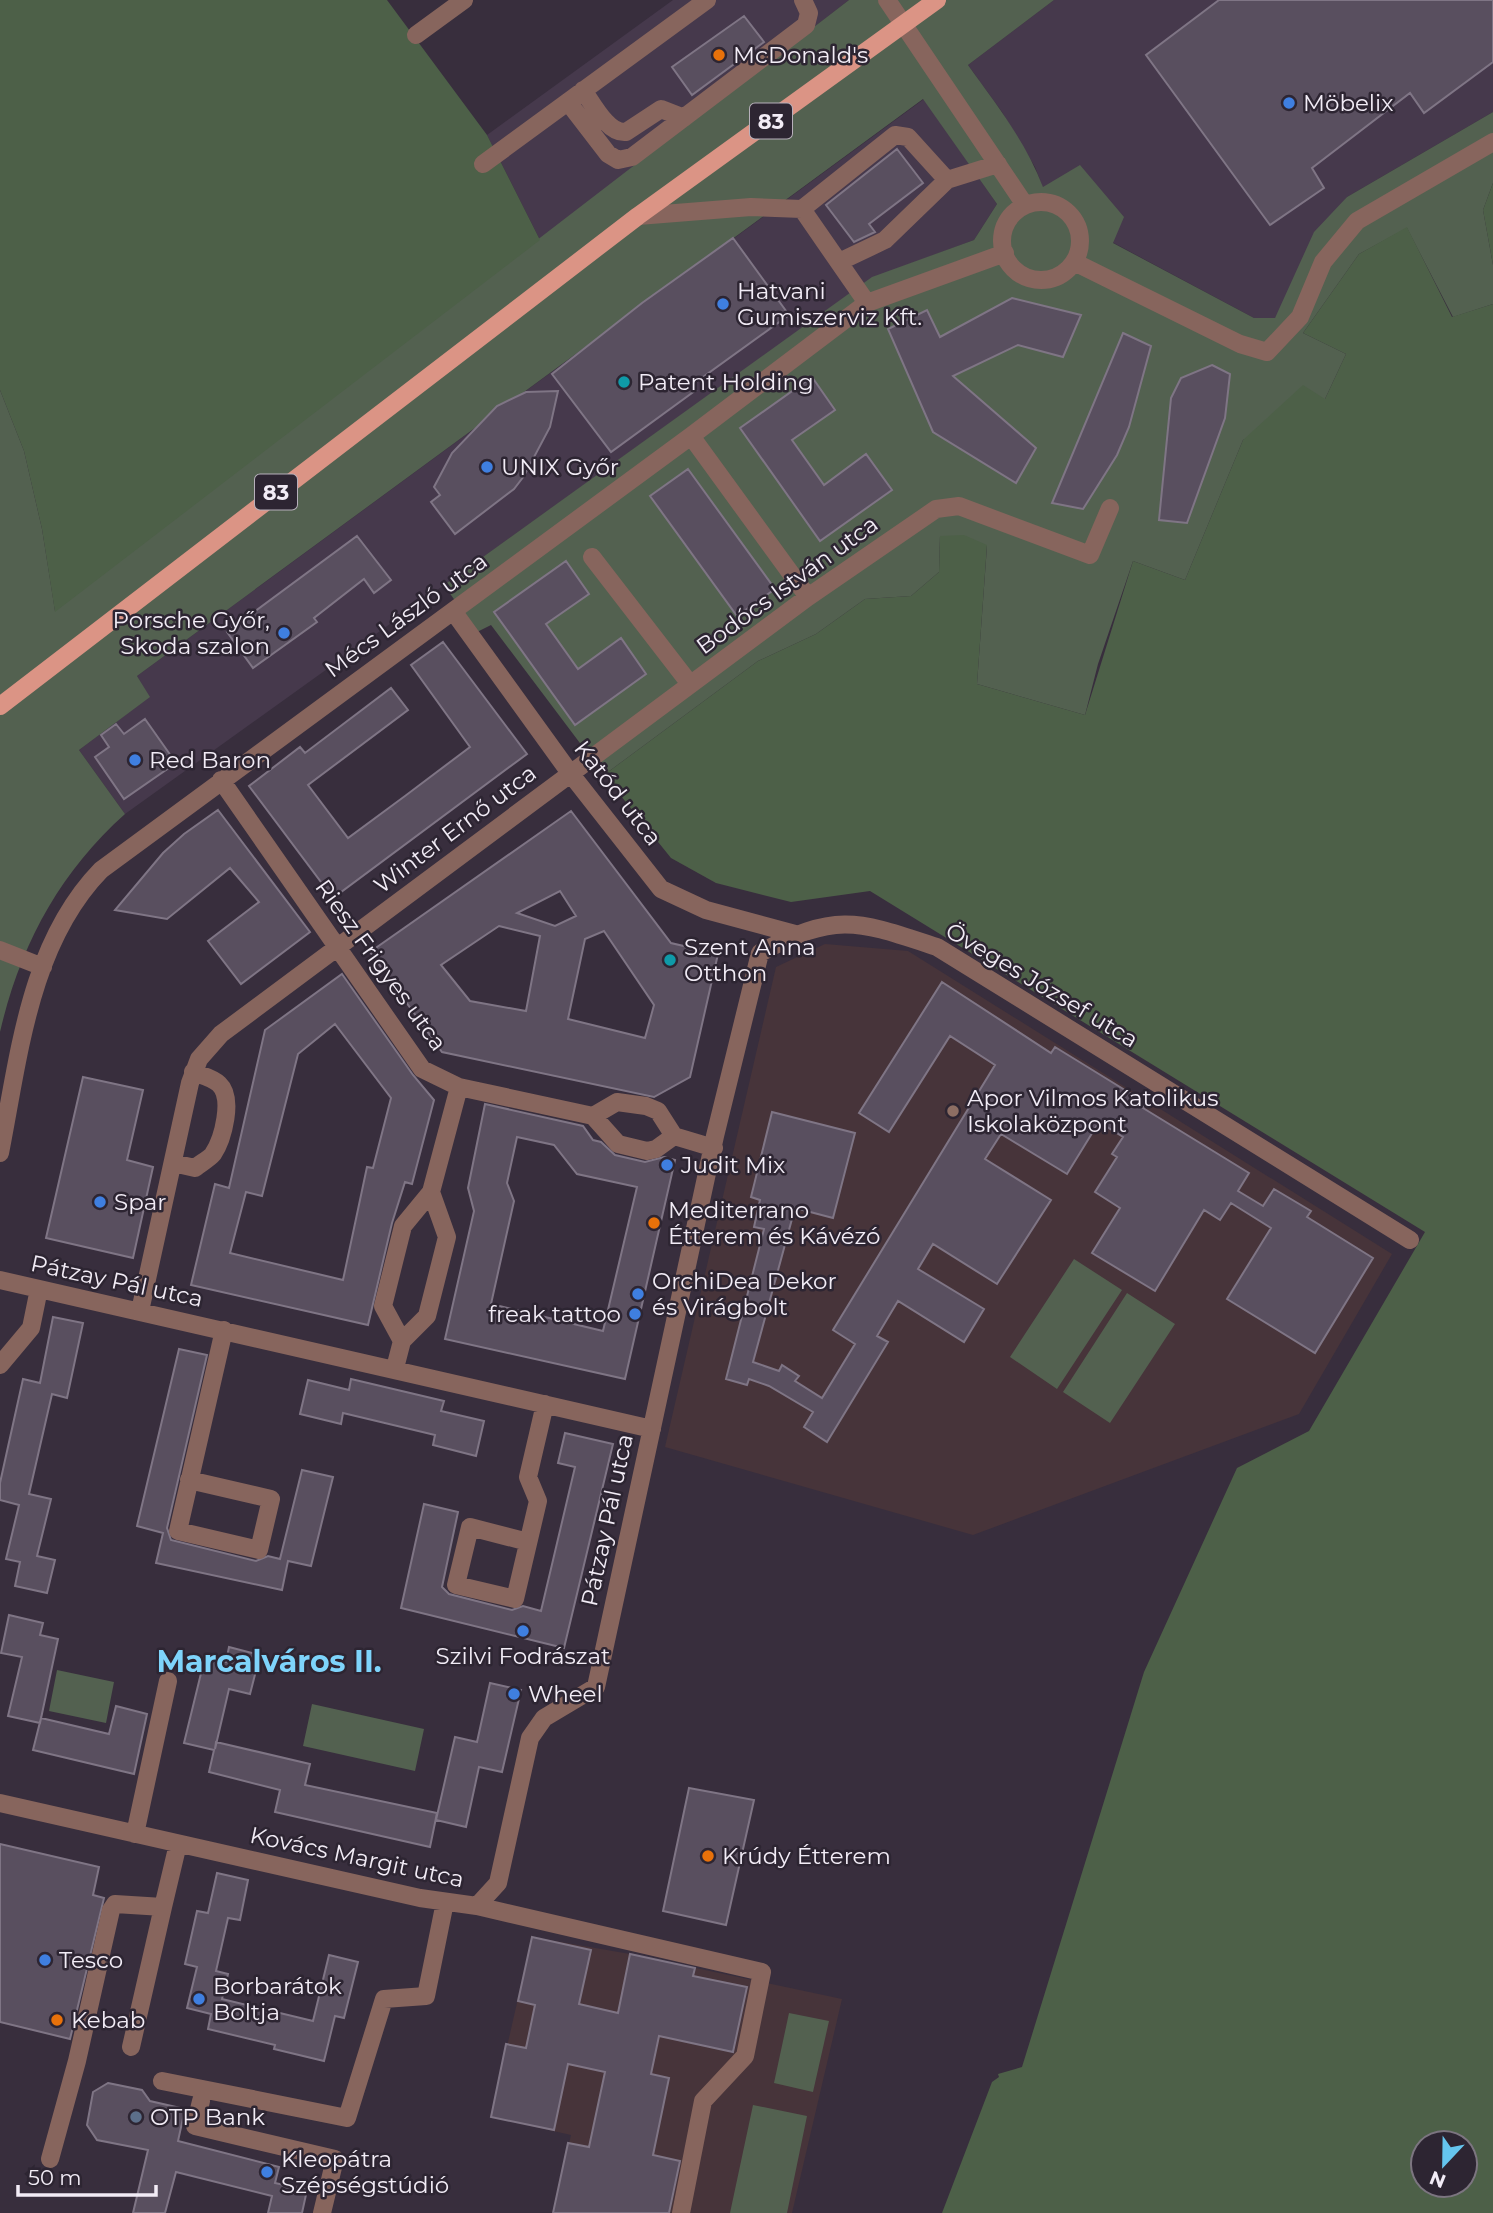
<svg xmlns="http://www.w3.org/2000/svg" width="1493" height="2213" font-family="Montserrat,sans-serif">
<rect width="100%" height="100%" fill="#382e3d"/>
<path fill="#46394c" d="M673,0H849L540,240L487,135Z
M1054,0H1493V112L1347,197L1275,318H1254L1112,242L1043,188L1035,167L1002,112L968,65Z
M924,99L997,204L974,240L872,278L125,814L79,750L149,697L137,676Z"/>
<path fill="#47343a" d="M825,944L908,951L1392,1254L1299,1414L973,1535L665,1447L776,967Z
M532,1937L630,1954L842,1999L792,2213H553L571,2135L491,2117Z"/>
<path fill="#536150" d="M849,0H1054L968,65C996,104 1026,142 1043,187L1080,165L1124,217L1113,243L1254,318H1275L1314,232L1347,197L1493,112V183L1483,210L1493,265V304L1453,317L1407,228L1359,254L1303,333L1346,354L1325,399L1243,440L1185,580L1133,561L1098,664L1085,715L977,684L987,546L940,536L939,572L911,596L865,599L816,634L758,661L604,775L491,625L477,632L444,585L872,277L974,240L997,204L923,99L137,676L150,697L79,750L125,814C59,873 20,946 0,1032V390L24,451L42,529L55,611Z
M1074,1259L1122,1290L1057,1389L1010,1357Z
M1127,1293L1175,1324L1110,1423L1063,1392Z
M57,1670L114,1682L106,1723L49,1711Z
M312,1704L424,1729L415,1771L303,1746Z
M789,2013L829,2021L813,2092L774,2083Z
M753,2105L807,2116L787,2213H730Z"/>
<path fill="#4d6048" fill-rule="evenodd" d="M0,0H387L487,135L540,240L55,612L42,529L24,451L0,390Z
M1493,183V265L1483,210Z
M1407,227L1452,317L1493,304V2213H942L992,2082L999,2077L998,2074L1022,2067L1144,1672L1237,1468L1309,1431L1425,1232L870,891L791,902L716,883L671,858L604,775L758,661L816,634L865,599L911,596L939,572L940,536L964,535L987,545L977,684L1085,715L1133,561L1185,580L1243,440L1303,385L1325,399L1346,354L1303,333L1359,254ZM1423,2143H1465V2185H1423Z"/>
<path fill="#594f5f" stroke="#7f7585" stroke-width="2" fill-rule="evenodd" d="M1219,0H1493V62L1424,113L1410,93L1312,168L1324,188L1270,225L1146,55Z
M744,16L764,42L692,95L672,67Z
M897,149L923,183L869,224L875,232L854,242L826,205Z
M733,238L789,315L692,385L696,390L611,452L552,374L642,303Z
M1012,298L1081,315L1063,357L1018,345L953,376L1036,448L1016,483L933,432L888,329L927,310L940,337Z
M1123,333L1151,346L1129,427L1117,455L1083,509L1052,503Z
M1212,365L1230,374L1225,418L1187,523L1159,520L1171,398L1181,378Z
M812,377L835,410L792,440L824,485L866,454L892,490L820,541L740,428Z
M558,391L550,427L524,476L514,489L455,534L431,502L440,495L434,487L452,453L497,406L526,392Z
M688,469L775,589L737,616L650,496Z
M357,536L391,580L374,593L364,579L314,618L317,622L253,668L227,632Z
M566,561L589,594L546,624L578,669L621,638L646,674L575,725L494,612Z
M443,642L527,754L333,898L249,786L300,747L305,753L391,688L408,710L308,785L348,838L405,796L470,747L411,665Z
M145,719L176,763L124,799L95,757L109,747L101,735L116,724L124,734Z
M218,810L310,932L241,984L208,941L259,902L230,868L167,919L115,910L163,853L184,834Z
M571,811L671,943L718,954L690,1077L654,1097L442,1052L370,952ZM560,891L576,916L555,926L517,913ZM499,926L540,936L526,1011L470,1001L441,965ZM604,931L654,1005L645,1038L568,1019L585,939Z
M342,974L413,1075L434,1100L412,1184L405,1182L392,1223L368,1325L191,1285L215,1184L229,1188L265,1030ZM335,1024L391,1098L373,1168L367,1167L343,1280L230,1253L246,1192L262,1196L298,1054Z
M942,982L1051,1053L1055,1047L1146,1103L1143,1108L1249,1173L1238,1191L1263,1206L1274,1189L1311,1211L1307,1217L1373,1258L1315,1353L1227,1299L1271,1228L1231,1203L1220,1220L1204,1210L1155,1291L1092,1253L1120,1208L1095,1192L1117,1157L1112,1154L1123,1137L1099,1122L1067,1174L1001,1134L985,1159L1051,1200L997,1284L933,1244L918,1269L984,1309L964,1342L898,1301L877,1336L888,1342L827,1442L804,1427L813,1412L769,1386L749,1379L747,1385L726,1379L764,1229L754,1227L760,1200L751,1197L772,1112L855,1133L833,1218L795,1208L753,1362L779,1371L782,1365L799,1376L795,1381L822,1398L855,1344L833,1330L995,1065L950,1036L889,1132L859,1113Z
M83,1077L143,1090L127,1160L153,1167L133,1258L46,1238Z
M485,1104L583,1126L593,1140L601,1142L615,1155L645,1162L664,1157L675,1160L625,1379L445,1339L474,1211L468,1188ZM517,1137L554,1145L577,1174L637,1187L603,1331L491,1304L514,1201L507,1183Z
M53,1317L83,1323L67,1398L52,1394L29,1494L51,1499L37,1556L55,1560L47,1593L15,1586L20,1562L6,1559L19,1505L0,1500V1483L23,1379L40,1383Z
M179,1349L207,1355L167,1528L171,1540L256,1561L268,1556L280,1559L302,1470L333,1477L311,1566L288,1561L282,1590L156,1563L163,1533L137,1526Z
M351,1379L444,1401L441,1411L484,1421L476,1456L433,1445L435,1435L343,1413L341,1424L300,1414L308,1380L349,1390Z
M565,1433L613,1444L564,1648L401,1608L424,1504L458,1512L442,1587L449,1594L512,1610L523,1606L541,1611L575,1467L558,1463Z
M9,1615L43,1623L40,1635L58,1639L40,1723L8,1716L22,1657L1,1653Z
M229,1647L260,1655L250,1694L229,1689L215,1749L216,1742L310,1764L305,1785L437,1813L430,1847L275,1812L280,1790L209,1772L214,1750L184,1743L205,1657L226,1662Z
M490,1683L521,1690L502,1772L479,1767L466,1827L436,1820L455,1737L477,1742Z
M116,1706L147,1714L134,1774L33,1750L41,1718L109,1734Z
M689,1788L754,1800L726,1925L663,1911Z
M0,1844L99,1867L93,1895L104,1898L70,2039L0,2022Z
M217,1873L248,1880L240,1920L228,1918L216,1971L228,1974L222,1999L313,2021L329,1955L358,1962L344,2018L335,2016L324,2061L274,2049L275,2045L208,2029L211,2014L187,2008L197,1967L185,1964L197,1911L208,1913Z
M532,1937L591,1950L579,2004L618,2013L630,1954L695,1968L693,1976L747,1987L733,2052L659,2036L651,2074L669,2078L653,2155L680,2161L669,2213H553L568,2143L589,2147L605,2072L568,2064L554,2130L491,2117L506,2044L526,2048L535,2005L518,2001Z
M108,2083L142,2090L150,2101L185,2109L178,2141L279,2167L275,2183L307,2190L302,2213H268L272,2196L176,2172L165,2213H133L148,2150L97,2140L87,2125L93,2092Z"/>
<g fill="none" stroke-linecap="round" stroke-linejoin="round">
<path stroke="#87655d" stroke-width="18" d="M887,0L1025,205
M416,35L464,0
M583,90C593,104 608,134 626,132L661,109L684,118
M568,102L608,154L618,160L632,157L806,25L809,13L803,0
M483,164L707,0
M1002 241a39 39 0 1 1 78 0a39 39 0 1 1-78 0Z
M802,209L867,303
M638,216L751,207L802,209L895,135L908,137L947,180
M841,261L885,240L947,180L998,164
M1074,262L1240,344L1267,352L1300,317L1323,262L1357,221L1493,142
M691,436L808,597
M592,557L690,684
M453,611L570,773L661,889L706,910L795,934
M221,780L422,1069L459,1087L593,1116L618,1144L647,1151L656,1149L674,1136
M0,950L43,967
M593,1116L617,1102L646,1106L658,1111L674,1136L714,1148
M0,1153C19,1057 29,944 101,870L691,436L867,303L1005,253
M173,1163L195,1168C201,1163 209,1159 213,1154C223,1139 234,1098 219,1084C213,1078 201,1075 193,1072
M0,1280L652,1429
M140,1311L190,1083L199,1059L221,1034L808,597L936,509L959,506L1090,555L1110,508
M402,1341L383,1306L403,1226L431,1192L459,1087
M0,1365L31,1328L39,1289
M395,1368L402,1341L427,1316L447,1237L431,1192
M189,1480L271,1499L259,1550L178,1531L224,1330
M528,1542L470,1527L456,1585L515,1599L538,1501L528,1477L545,1404
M0,1803L420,1898L477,1906L762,1972L745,2056L703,2101L681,2213
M135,1834L168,1681
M477,1906L498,1883L530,1738L544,1718L596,1687L715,1136L760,953C837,911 858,921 937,947L1410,1240
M131,2047L163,1907
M162,2081L347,2118L384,1999L426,1996L445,1902
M201,2101L195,2126L335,2159L322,2213
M50,2159L77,2061L111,1910L115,1904L163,1907L178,1844"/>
<path stroke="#db9485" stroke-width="18" d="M0,706L638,216L937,0"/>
</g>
<g fill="#e8710a" stroke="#2d2532" stroke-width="2.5">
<circle cx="719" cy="55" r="7"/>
<circle cx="654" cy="1223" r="7"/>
<circle cx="708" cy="1856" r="7"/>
<circle cx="57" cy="2020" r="7"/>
</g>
<g fill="#3f7fe0" stroke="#2d2532" stroke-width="2.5">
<circle cx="1289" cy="103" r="7"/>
<circle cx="723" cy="304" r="7"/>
<circle cx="487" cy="467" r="7"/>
<circle cx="284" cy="633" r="7"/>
<circle cx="135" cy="760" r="7"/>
<circle cx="667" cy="1165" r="7"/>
<circle cx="100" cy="1202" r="7"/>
<circle cx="638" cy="1294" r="7"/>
<circle cx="635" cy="1314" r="7"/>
<circle cx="523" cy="1631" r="7"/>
<circle cx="514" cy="1694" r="7"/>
<circle cx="45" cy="1960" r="7"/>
<circle cx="199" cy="1999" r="7"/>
<circle cx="267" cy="2172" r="7"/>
</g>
<g fill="#0f9aa8" stroke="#2d2532" stroke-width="2.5">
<circle cx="624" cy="382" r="7"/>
<circle cx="670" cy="960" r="7"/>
</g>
<circle fill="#8d6e63" stroke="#2d2532" stroke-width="2.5" cx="953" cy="1111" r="7"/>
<circle fill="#5c6f8a" stroke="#2d2532" stroke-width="2.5" cx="136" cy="2117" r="7"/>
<g text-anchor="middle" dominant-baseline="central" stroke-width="5" stroke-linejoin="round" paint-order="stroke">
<g fill="#2d2532" stroke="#b7b0bb" stroke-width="2">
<rect x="750" y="103.5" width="42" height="35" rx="5"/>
<rect x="255" y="474.5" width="42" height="35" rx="5"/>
</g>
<g font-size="21" font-weight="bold" fill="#f2ecf6">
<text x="771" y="121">83</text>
<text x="276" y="492">83</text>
</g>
<g font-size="23" fill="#f2ecf6" stroke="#2d2532" text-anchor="start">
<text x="733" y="55">McDonald's</text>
<text x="1303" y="103">Möbelix</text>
<text x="737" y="291">Hatvani<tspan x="737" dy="26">Gumiszerviz Kft.</tspan></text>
<text x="638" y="382">Patent Holding</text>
<text x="501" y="467">UNIX Győr</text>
<text x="270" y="620" text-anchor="end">Porsche Győr,<tspan x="270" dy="26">Skoda szalon</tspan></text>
<text x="149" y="760">Red Baron</text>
<text x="684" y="947">Szent Anna<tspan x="684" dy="26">Otthon</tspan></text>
<text x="967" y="1098">Apor Vilmos Katolikus<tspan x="967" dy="26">Iskolaközpont</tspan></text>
<text x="681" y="1165">Judit Mix</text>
<text x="114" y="1202">Spar</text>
<text x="668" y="1210">Mediterrano<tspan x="668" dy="26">Étterem és Kávézó</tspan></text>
<text x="652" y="1281">OrchiDea Dekor<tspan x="652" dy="26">és Virágbolt</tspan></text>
<text x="621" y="1314" text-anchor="end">freak tattoo</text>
<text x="523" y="1656" text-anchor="middle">Szilvi Fodrászat</text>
<text x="528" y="1694">Wheel</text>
<text x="722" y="1856">Krúdy Étterem</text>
<text x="59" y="1960">Tesco</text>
<text x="213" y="1986">Borbarátok<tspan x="213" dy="26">Boltja</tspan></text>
<text x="71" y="2020">Kebab</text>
<text x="150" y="2117">OTP Bank</text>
<text x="281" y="2159">Kleopátra<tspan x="281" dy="26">Szépségstúdió</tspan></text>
</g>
<g font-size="23" fill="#f2ecf6" stroke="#2d2532">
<text transform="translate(787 585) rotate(-36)">Bodócs István utca</text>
<text transform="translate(406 615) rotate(-36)">Mécs László utca</text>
<text transform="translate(618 793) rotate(52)">Katód utca</text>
<text transform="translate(455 829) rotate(-37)">Winter Ernő utca</text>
<text transform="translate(381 965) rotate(54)">Riesz Frigyes utca</text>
<text transform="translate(1042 985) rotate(31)">Öveges József utca</text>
<text transform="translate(117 1281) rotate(12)">Pátzay Pál utca</text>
<text transform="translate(607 1520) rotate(-78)">Pátzay Pál utca</text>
<text transform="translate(357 1857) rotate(12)">Kovács Margit utca</text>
</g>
<g font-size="30" font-weight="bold" fill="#7ed4fb" stroke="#2d2532">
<text x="269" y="1661">Marcalváros II.</text>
</g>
</g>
<g transform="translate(1444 2164) rotate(202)"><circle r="33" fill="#2d2532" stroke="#7c7580" stroke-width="2"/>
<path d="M0-5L12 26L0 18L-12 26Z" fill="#65c5ee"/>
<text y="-10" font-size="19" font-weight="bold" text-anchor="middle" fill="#f2ecf6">N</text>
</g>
<path d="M18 2185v10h138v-10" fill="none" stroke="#f2ecf6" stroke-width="3.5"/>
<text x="28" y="2185" font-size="21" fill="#f2ecf6" stroke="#2d2532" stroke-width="5" paint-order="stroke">50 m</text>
</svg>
